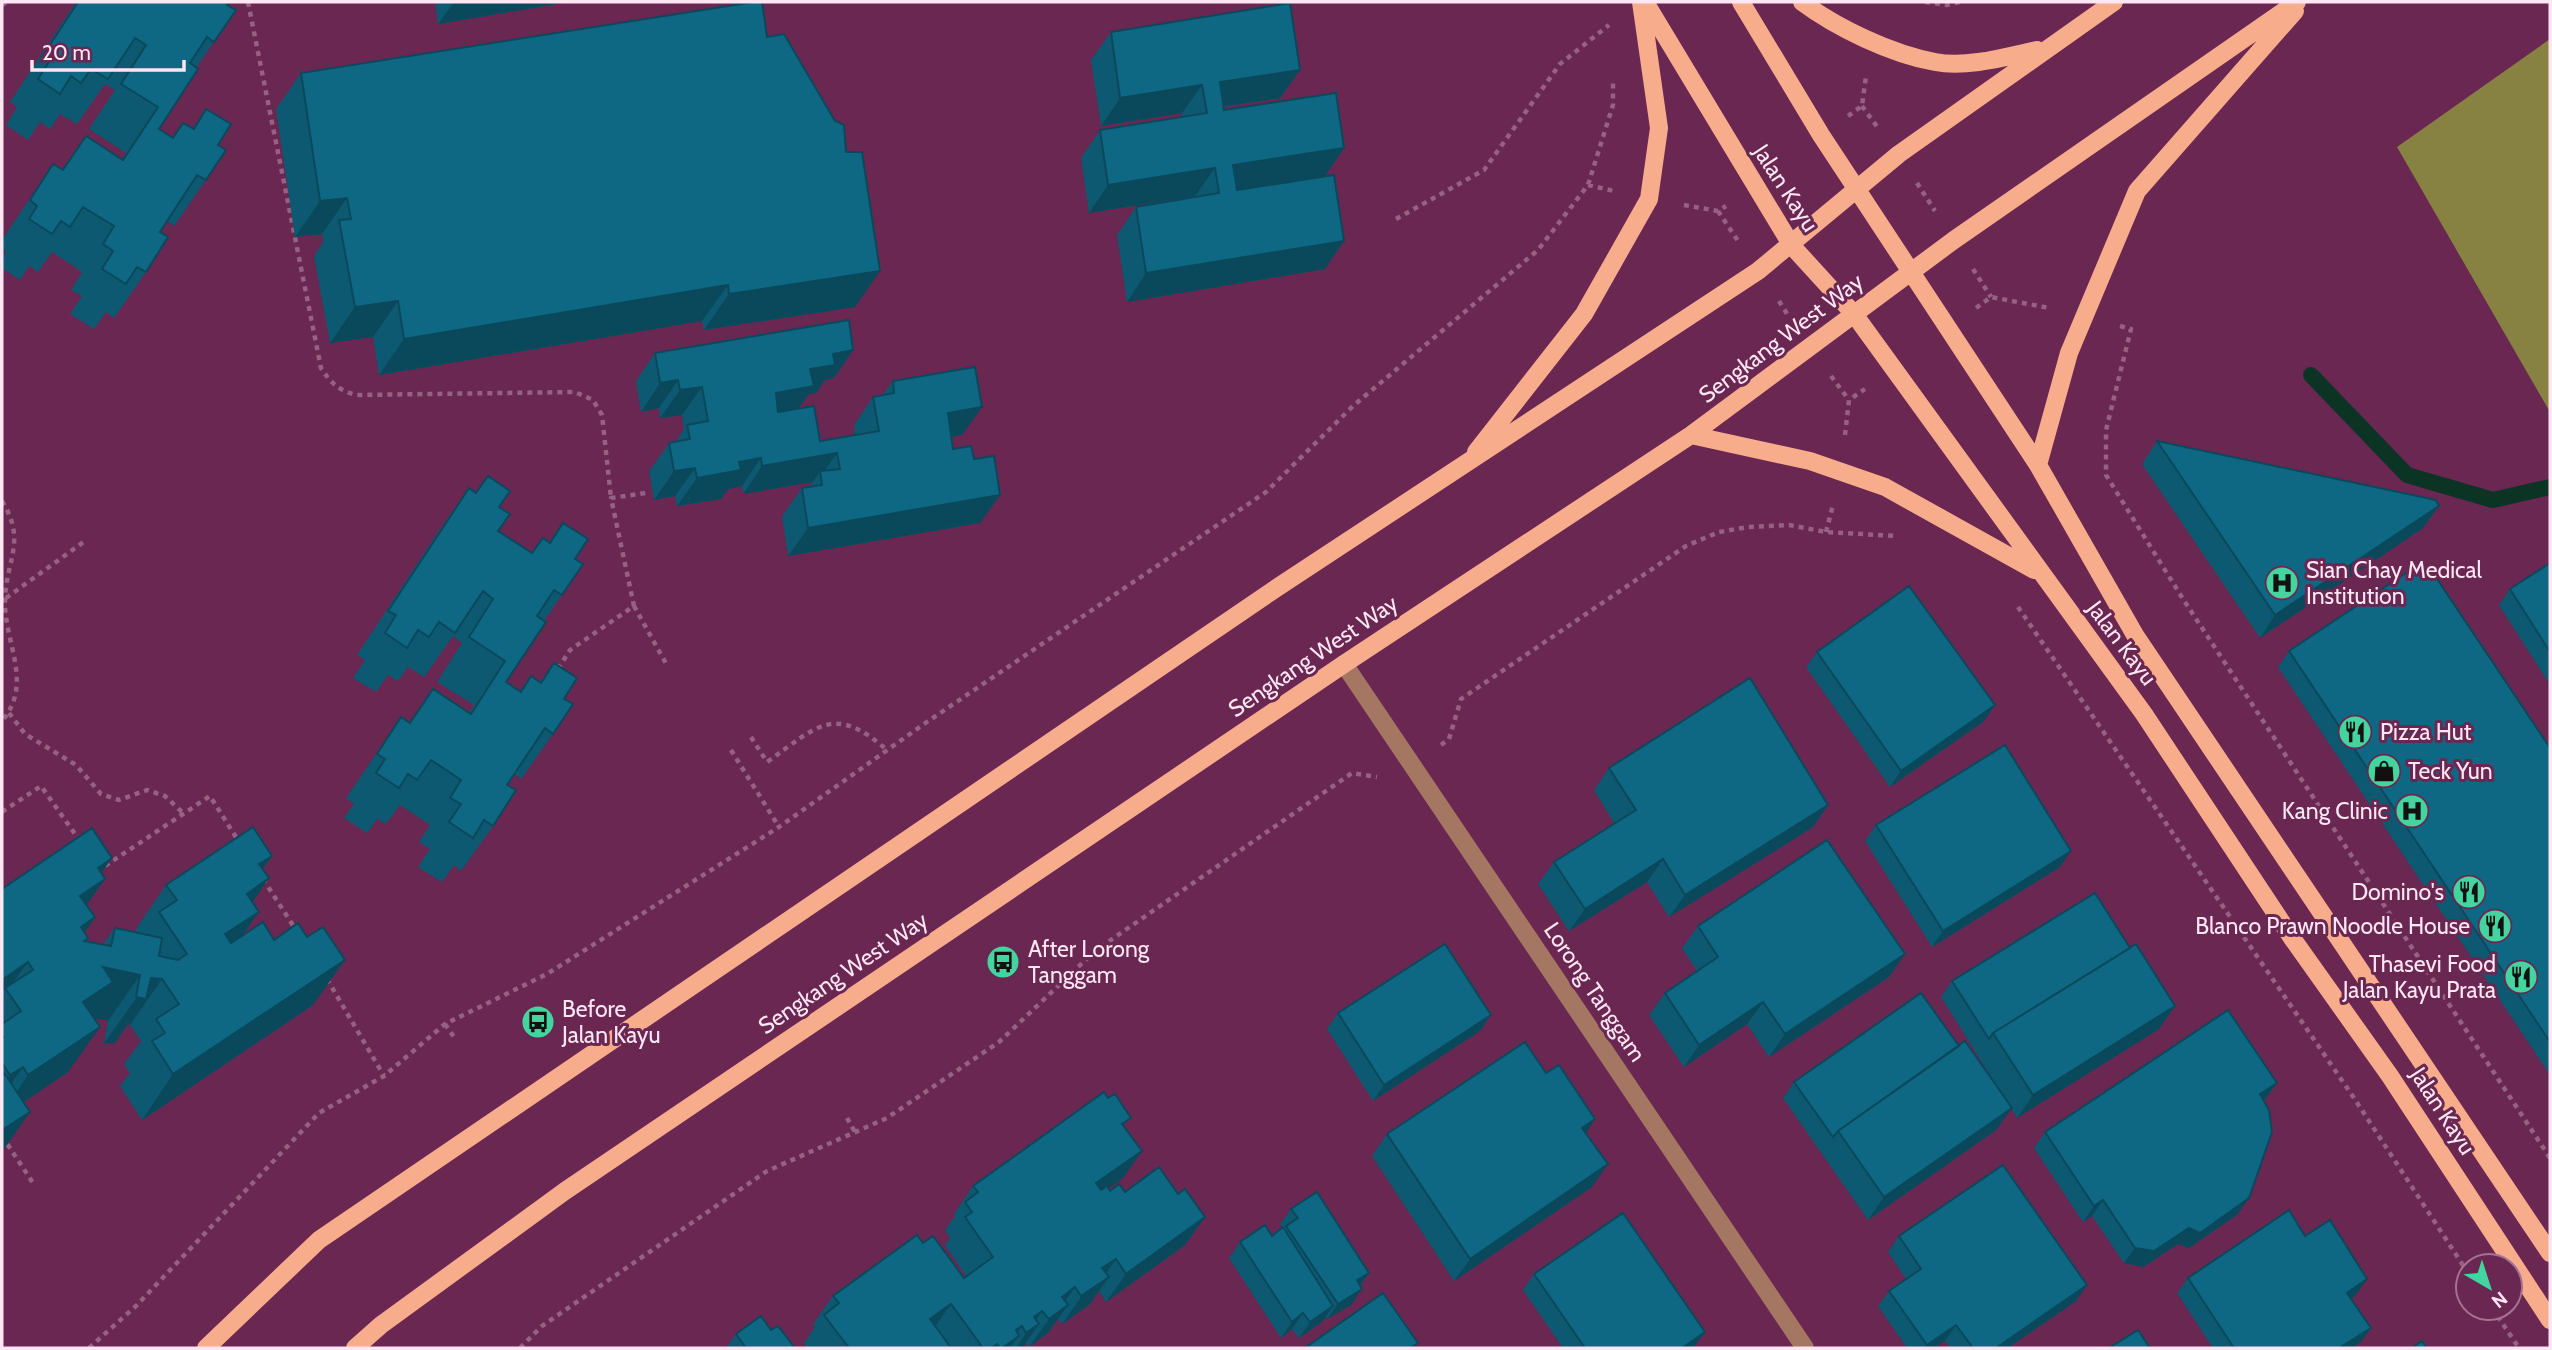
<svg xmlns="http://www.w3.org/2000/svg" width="2552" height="1350" font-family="Cabin,sans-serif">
<rect width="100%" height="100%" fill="#692751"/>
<path fill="#878241" d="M2550,39V412L2397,147Z"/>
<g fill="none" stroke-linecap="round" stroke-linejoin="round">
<path stroke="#0b3425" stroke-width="16" d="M2311,375L2407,475L2493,500L2550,487"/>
<path stroke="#966182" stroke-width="4.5" stroke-dasharray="5 5" stroke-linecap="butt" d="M248,2L321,368C331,383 338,390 356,395L575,392L593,400L602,415L611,498
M1925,2L1947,5L1960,2
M2,5L7,2
M1862,106L1878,128
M1848,116L1862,106L1866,76
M1917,183L1935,211
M1588,185L1614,191
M1684,205L1718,211L1726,206
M1718,211L1738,241
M1396,219L1484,170L1560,64L1609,25
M1973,269L1991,297
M1779,301L1789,317
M1976,308L1991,297L2050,308
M2120,326L2131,329L2106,430V475L2183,599L2550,1158
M1831,376L1849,400
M1845,435L1849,400L1865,389
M2,501C27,541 6,560 5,600C4,643 34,683 2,721
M1826,532L1833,505
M6,598L85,541
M634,606L611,498L646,493
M2018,607L2354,1098L2468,1273
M558,669L570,650L634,606L668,667
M9,713L25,734L76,765L101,794L119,800L147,790L165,796L183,813
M751,737L767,762C818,726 834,703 888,751
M1441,745L1449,739L1461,699L1686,546L1719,532L1748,527L1789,525L1826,532L1896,536
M731,750L779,827
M2,812L41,786L80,841
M105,866L210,796L239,842
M263,879L296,930
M327,979L384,1076
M445,1024L454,1037
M847,1118L855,1132
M2,1136L35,1186
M2492,1308L2519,1348
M89,1348L136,1306L319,1113L384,1076L445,1024L547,974L779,827L924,724L1266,492L1353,406L1538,250L1588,185L1613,105V80
M520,1348L542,1326L767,1171L887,1118L999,1042L1095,951L1352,773L1377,777"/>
<path stroke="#a57762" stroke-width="18" d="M1344,664L1805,1348"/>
<path stroke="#f7ac8b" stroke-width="18" d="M1645,2L1792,246L1854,314L2144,714L2292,938L2390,1076L2550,1320
M1741,2L1821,135L2038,465L2135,635L2550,1253
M1802,2C1837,28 1891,54 1935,62C1967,68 2005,57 2037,50
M1691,435L1810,461L1885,487L2034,570
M1476,452L1584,314L1649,199L1659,128L1641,2
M2038,465L2069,353L2137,191L2295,11
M206,1348L319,1240L1278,587L1758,271L1899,154L2114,2
M355,1348L381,1325L565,1191L1344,664L1691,435L1954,240L2297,2"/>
</g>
<path fill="#0d5971" d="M76,2H230L227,5L236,10L196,68L159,129L172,138L183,123L193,128L206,109L218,145L206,180L174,226L167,221L160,232L146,272L114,318L106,312L94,329L70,314L82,296L71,290L82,272L52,252L38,272L29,266L20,280L2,268V257L6,251L2,248V240L53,164L63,170L86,136L122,159L126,153L89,129L115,90L105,84L77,124L60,114L50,129L40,122L28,140L6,125L17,107L10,102Z
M435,2H568L438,24Z
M1111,32L1300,70L1280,98L1224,107V110L1344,148L1325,176L1237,190L1325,269L1127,302L1117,235L1136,207L1196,197L1195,196L1089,213L1081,158L1100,130L1183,117L1182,113L1101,126L1091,60Z
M767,37L855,307L704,330L702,321L379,375L373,337L330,343L314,256L323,242L322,234L295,237L276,109L301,73Z
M853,350L834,378L825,380L816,393L809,394L798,408L820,441L856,435L854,425L873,397L883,395L893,381L982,407L962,435L951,437L953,449L974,459L1000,495L980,523L788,556L782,516L802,488L809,487L813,482L743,494L742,486L728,489L721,499L677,506L675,496L654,500L649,471L669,443L676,441L684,429L682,415L660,418L659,408L641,412L636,381L655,353Z
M2157,441L2439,506L2423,528L2260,638L2142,464Z
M469,488L499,507L498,531L532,553L549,542L563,523L575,559L583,564L544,621L506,682L520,691L531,676L540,682L554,663L564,699L553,734L521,779L515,774L507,785L493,826L461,871L454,865L442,882L418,867L430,849L419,842L430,825L400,805L386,824L377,819L367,833L344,818L354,804L346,798L401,717L410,723L433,689L469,713L474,705L437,682L462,643L453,636L424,677L408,667L398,681L388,675L376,692L353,678L365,660L357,655L438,532Z
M2550,563V685L2499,605L2510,589Z
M2289,651L2550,748V1075L2278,667Z
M1817,652L1984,721L1890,787L1806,667Z
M1609,768L1828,805L1813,827L1669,917L1647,882L1569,931L1538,884L1554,862L1614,823L1594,790Z
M1876,825L2060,867L1932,947L1865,841Z
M272,856L263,869L243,935L313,1005L142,1120L120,1086L130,1073L124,1064L141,1041L130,1025L128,1024L114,1044L104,1043L108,1021L94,1017L68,1072L23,1102L2,1152V889L112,858L101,873L87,905L95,917L85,932L86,941L103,944L115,928L136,932L135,930L166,885Z
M1698,926L1905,954L1889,977L1769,1057L1747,1024L1684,1067L1649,1015L1665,993L1697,971L1682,948Z
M1952,981L2159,1029L2017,1118L2011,1108L1996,1130L1868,1220L1783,1098L1794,1082L1959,1046L2005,1099L1941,997Z
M1338,1013L1491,1015L1480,1031L1373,1101L1327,1029Z
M2277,1083L2266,1098L2264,1100L2238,1214L2189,1248L2178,1244L2143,1267L2124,1263L2092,1216L2083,1222L2034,1148L2045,1132Z
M1125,1127L1142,1151L1122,1179L1108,1188L1110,1191L1178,1194L1205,1217L1185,1245L1106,1302L1099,1291L1089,1305L1062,1324L1058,1319L1048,1333L1029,1347L1026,1343L1022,1348H808L804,1343L815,1327L813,1324L833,1296L923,1243L964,1278L966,1276L945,1245L950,1238L945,1230L955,1216L954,1214L973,1186Z
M1586,1133L1592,1187L1454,1281L1372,1156L1387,1134Z
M1291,1209L1369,1273L1360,1286L1351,1305L1327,1319L1325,1317L1322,1322L1299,1338L1292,1329L1281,1338L1229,1258L1240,1242L1272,1236L1283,1228L1280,1224Z
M1899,1236L2076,1301L2008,1348H1951L1945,1341L1934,1348H1907L1878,1306L1889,1291L1906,1279L1888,1252Z
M2305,1236L2356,1295L2351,1299L2371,1328L2360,1343L2352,1348H2213L2177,1293L2188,1278Z
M1534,1274L1705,1332L1693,1348H1563L1523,1290Z
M771,1330L795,1348H726L736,1334Z"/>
<path fill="#0a495c" d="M454,2H568L438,24Z
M1300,70L1280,98L1206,109L1220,82Z
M1202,85L1182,113L1101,126L1120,98Z
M1344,148L1325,176L1219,193L1233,165Z
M1215,168L1195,196L1089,213L1108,185Z
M347,198L322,234L295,237L320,201Z
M1344,241L1325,269L1127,302L1146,273Z
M880,271L855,307L704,330L729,294Z
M728,285L702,321L379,375L404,339Z
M398,301L373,337L330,343L355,307Z
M853,350L834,378L825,380L816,393L809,394L794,414L756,421L776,393L810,369L833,354Z
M678,380L659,408L641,412L660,383Z
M702,387L682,415L660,418L680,390Z
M982,407L962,435L928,441L948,413Z
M837,453L821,476L820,471L813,482L743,494L762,466Z
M761,458L742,486L728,489L721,499L677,506L697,478L739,462Z
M695,468L675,496L654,500L674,471Z
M1000,495L980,523L788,556L808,528Z
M2439,506L2423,528L2260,638L2275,615Z
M1995,705L1984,721L1890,787L1901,771Z
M1828,805L1813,827L1669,917L1685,895Z
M2071,851L2060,867L1932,947L1943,931Z
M272,856L240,901L259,864Z
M112,858L90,889L105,879L73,924L48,941L98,868Z
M1663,859L1647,882L1569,931L1585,909Z
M269,878L238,924L247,894Z
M259,912L227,957L225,934Z
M95,917L64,963L81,927Z
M1905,954L1889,977L1769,1057L1785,1034Z
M345,960L313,1005L142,1120L173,1074Z
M28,962L7,991L5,988L2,993V980Z
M103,967L140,975L108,1021L89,1017L51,1047Z
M151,978L162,979L130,1025L128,1024L114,1044L104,1043Z
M1763,1002L1747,1024L1684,1067L1699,1045Z
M2175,1006L2159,1029L2017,1118L2033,1095Z
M1491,1015L1480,1031L1373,1101L1384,1085Z
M100,1027L68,1072L2,1117V1113L28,1075Z
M23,1067L2,1097V1087L10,1075Z
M2277,1083L2266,1098L2249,1110L2260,1094Z
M2012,1108L1996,1130L1868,1220L1884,1197Z
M30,1112L2,1152V1130Z
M1595,1119L1580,1142L1582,1128Z
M1142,1151L1122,1179L1076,1211L1096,1183Z
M1608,1164L1592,1187L1454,1281L1470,1259Z
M2249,1198L2238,1214L2189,1248L2178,1244L2143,1267L2124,1263L2135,1248L2189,1228Z
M2103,1200L2092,1216L2083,1222L2094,1206Z
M1205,1217L1185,1245L1106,1302L1126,1274Z
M1116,1259L1097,1286L1109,1277L1089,1305L1062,1324L1102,1268Z
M1369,1273L1358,1288L1357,1280Z
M2367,1279L2356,1295L2336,1308L2347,1293Z
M2087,1285L2076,1301L2008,1348H1996Z
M1075,1287L1057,1313L1068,1305L1048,1333L1029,1347L1049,1319L1062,1297Z
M1362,1289L1351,1305L1327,1319L1338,1304Z
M951,1304L931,1332L930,1319Z
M1333,1306L1322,1322L1299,1338L1310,1322Z
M1042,1311L1028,1332L1039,1324L1022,1348H1016L1026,1333L1034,1317Z
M1303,1313L1292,1329L1281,1338L1292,1322Z
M1956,1325L1945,1341L1934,1348H1924L1927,1345Z
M1022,1326L1010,1342L1019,1336L1010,1348H1002L1016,1330Z
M2371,1328L2360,1343L2352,1348H2339Z
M1705,1332L1693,1348H1682Z"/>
<path fill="#0f6883" stroke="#0a495c" stroke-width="2" d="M78,2H230L227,5L236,10L214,42L207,37L190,63L198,69L159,129L173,138L183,123L194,129L206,109L231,124L218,145L226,150L206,180L197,175L160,232L168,237L146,272L137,267L126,284L102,269L113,251L103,244L114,226L83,207L70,227L61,221L52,234L29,219L37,206L30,200L53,164L63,170L86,136L123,160L158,107L121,84L146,45L135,38L108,79L91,69L81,83L71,76L60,94L38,79L49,62L42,57Z
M754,2H762L767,37L784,34L835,121L844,125L846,152H862L880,271L729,294L728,285L404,339L398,301L355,307L339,220L351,219L347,198L320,201L301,73Z
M1290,3L1300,70L1220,82L1224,110L1336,93L1344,148L1233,165L1237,190L1334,175L1344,241L1146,273L1136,207L1219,193L1215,168L1108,185L1100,130L1207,113L1202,85L1120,98L1111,32Z
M849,320L853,350L833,354L835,365L810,369L814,386L776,393L778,412L814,406L820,441L879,431L873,397L894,393L893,381L975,367L982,407L948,413L953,449L971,446L974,459L994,456L1000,495L808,528L802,488L822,485L820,471L840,469L837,453L762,466L761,458L739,462L741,470L697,478L695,468L674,471L669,443L690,439L687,425L708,421L702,387L680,390L678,380L660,383L655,353Z
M2157,441L2436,500L2439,506L2275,615Z
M488,476L510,491L499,507L510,514L498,531L532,553L543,538L550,543L563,523L588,539L575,559L583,564L562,595L554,590L537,616L546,622L506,682L521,692L531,676L541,683L554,663L577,678L564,699L573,704L553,734L545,728L507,785L516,790L493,826L484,820L473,838L449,822L461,804L450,798L461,780L431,760L417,780L408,774L399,788L376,773L385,759L377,754L401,717L410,723L433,689L471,714L505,661L469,637L493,599L483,591L455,633L439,622L429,637L418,630L407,648L385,633L396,615L388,611L469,488L476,493Z
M2550,563V652L2510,589Z
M2409,571L2435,576L2550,748V1042L2289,651Z
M1909,586L1995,705L1901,771L1817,652Z
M1750,678L1828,805L1685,895L1663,859L1585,909L1554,862L1636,810L1609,768Z
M2005,745L2071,851L1943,931L1876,825Z
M253,827L272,856L259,864L269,878L247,894L259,912L225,934L231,943L263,922L274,940L298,923L307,937L323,927L345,960L173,1074L152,1041L165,1033L156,1019L179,1004L162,979L151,978L146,999L136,997L140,975L103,967L113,982L83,1002L100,1027L28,1075L23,1067L10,1075L2,1063V1037H3L2,1035V1024L21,1011L5,988L33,970L28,962L2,980V889L92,828L112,858L98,868L105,879L80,896L95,917L81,927L88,938L84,941L111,946L115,928L162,938L159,956L178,960L187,954L159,912L177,900L166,885Z
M1827,840L1905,954L1785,1034L1763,1002L1699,1045L1665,993L1718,957L1698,926Z
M2095,893L2130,948L1993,1033L1989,1039L1952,981Z
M1445,944L1491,1015L1384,1085L1338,1013Z
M2136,944L2175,1006L2033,1095L1993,1033Z
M1921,993L1959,1046L1838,1131L1833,1137L1794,1082Z
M2228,1010L2277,1083L2260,1094L2269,1110L2272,1132L2249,1198L2200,1233L2189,1228L2154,1251L2135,1248L2103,1200L2094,1206L2045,1132Z
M1965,1041L2012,1108L1884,1197L1838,1131Z
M1525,1042L1546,1073L1559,1065L1595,1119L1582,1128L1608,1164L1470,1259L1387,1134Z
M5,1074L30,1112L2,1130V1076Z
M1104,1092L1108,1098L1115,1094L1131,1118L1122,1124L1142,1151L1096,1183L1101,1190L1107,1186L1110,1191L1119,1184L1125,1192L1159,1167L1178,1194L1185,1189L1205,1217L1126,1274L1116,1259L1102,1268L1109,1277L1081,1296L1075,1287L1062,1297L1068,1305L1049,1319L1042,1311L1034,1317L1039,1324L1026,1333L1022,1326L1016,1330L1019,1336L1002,1348H1000L997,1344L991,1348H983L951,1304L930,1319L951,1348H849L824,1315L839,1303L833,1296L917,1235L923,1243L933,1236L964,1278L993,1257L965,1217L972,1212L965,1202L978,1192L973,1186Z
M2003,1165L2087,1285L1996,1348H1973L1956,1325L1927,1345L1889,1291L1921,1269L1899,1236Z
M1317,1192L1369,1273L1357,1280L1362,1289L1338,1304L1286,1226L1298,1218L1291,1209Z
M2289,1210L2305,1236L2330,1220L2367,1279L2347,1293L2371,1328L2339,1348H2234L2188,1278Z
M1623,1213L1705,1332L1682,1348H1585L1534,1274Z
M1265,1225L1272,1236L1283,1227L1333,1306L1310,1322L1303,1313L1292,1322L1240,1242Z
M1383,1293L1418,1343L1410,1348H1305Z
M761,1316L771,1330L778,1326L795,1348H746L736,1334Z
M2138,1330L2150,1348H2109Z
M2422,1341L2427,1348H2412Z"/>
<defs>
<symbol id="hospital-disc" viewBox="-11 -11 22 22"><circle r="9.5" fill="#43d4a0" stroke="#692751"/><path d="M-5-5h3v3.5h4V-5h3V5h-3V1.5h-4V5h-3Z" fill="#111"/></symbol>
<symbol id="restaurant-disc" viewBox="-11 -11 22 22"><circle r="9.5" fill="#43d4a0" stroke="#692751"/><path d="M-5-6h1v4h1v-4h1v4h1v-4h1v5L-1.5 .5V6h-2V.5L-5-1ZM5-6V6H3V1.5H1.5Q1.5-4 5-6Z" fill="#111"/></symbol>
<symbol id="shop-disc" viewBox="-11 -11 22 22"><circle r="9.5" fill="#43d4a0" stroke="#692751"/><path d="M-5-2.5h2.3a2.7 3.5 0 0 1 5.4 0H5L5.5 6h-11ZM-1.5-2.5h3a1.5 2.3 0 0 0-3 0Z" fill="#111"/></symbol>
<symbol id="bus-disc" viewBox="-11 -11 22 22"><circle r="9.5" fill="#43d4a0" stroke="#692751"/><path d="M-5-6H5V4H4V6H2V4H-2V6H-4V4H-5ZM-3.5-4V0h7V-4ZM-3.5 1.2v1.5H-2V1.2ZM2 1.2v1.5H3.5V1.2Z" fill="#111"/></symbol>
</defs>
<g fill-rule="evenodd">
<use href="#hospital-disc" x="2263" y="564" width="38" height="38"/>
<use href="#restaurant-disc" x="2336" y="713" width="38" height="38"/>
<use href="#shop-disc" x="2365" y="752" width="38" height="38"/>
<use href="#hospital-disc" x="2393" y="792" width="38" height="38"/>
<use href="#restaurant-disc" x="2450" y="873" width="38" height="38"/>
<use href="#restaurant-disc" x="2476" y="907" width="38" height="38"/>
<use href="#bus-disc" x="984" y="943" width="38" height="38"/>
<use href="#restaurant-disc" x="2502" y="958" width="38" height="38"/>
<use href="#bus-disc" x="519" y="1003" width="38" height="38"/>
</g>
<g text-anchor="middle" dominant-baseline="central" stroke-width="6" stroke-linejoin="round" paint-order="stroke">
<g font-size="23" fill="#ffe6f3" stroke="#692751">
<text transform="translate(1786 188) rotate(57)">Jalan Kayu</text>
<text transform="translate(1781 338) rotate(-37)">Sengkang West Way</text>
<text transform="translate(2122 643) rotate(53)">Jalan Kayu</text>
<text transform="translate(1313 656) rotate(-34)">Sengkang West Way</text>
<text transform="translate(843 973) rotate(-34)">Sengkang West Way</text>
<text transform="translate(1595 992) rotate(56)">Lorong Tanggam</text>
<text transform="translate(2443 1111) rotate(57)">Jalan Kayu</text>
</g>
<g font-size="23" fill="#ffe6f3" stroke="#692751" text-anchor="start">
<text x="2306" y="570">Sian Chay Medical<tspan x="2306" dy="26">Institution</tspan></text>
<text x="2380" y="732">Pizza Hut</text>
<text x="2408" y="771">Teck Yun</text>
<text x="2388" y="811" text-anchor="end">Kang Clinic</text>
<text x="2444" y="892" text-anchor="end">Domino's</text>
<text x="2470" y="926" text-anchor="end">Blanco Prawn Noodle House</text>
<text x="1028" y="949">After Lorong<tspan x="1028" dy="26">Tanggam</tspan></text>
<text x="2496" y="964" text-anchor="end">Thasevi Food<tspan x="2496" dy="26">Jalan Kayu Prata</tspan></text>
<text x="562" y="1009">Before<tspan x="562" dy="26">Jalan Kayu</tspan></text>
</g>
</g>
<rect width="2552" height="1350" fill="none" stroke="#ffe6f3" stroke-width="7"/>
<g transform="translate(2489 1287) rotate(141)"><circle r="33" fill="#692751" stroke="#a57392" stroke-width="2"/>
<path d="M0-5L12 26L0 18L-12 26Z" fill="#43d4a0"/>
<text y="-10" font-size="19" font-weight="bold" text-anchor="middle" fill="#ffe6f3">N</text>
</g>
<path d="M32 60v10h152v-10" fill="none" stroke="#ffe6f3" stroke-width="3.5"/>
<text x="42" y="60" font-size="21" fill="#ffe6f3" stroke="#692751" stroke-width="5" paint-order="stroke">20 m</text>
</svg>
